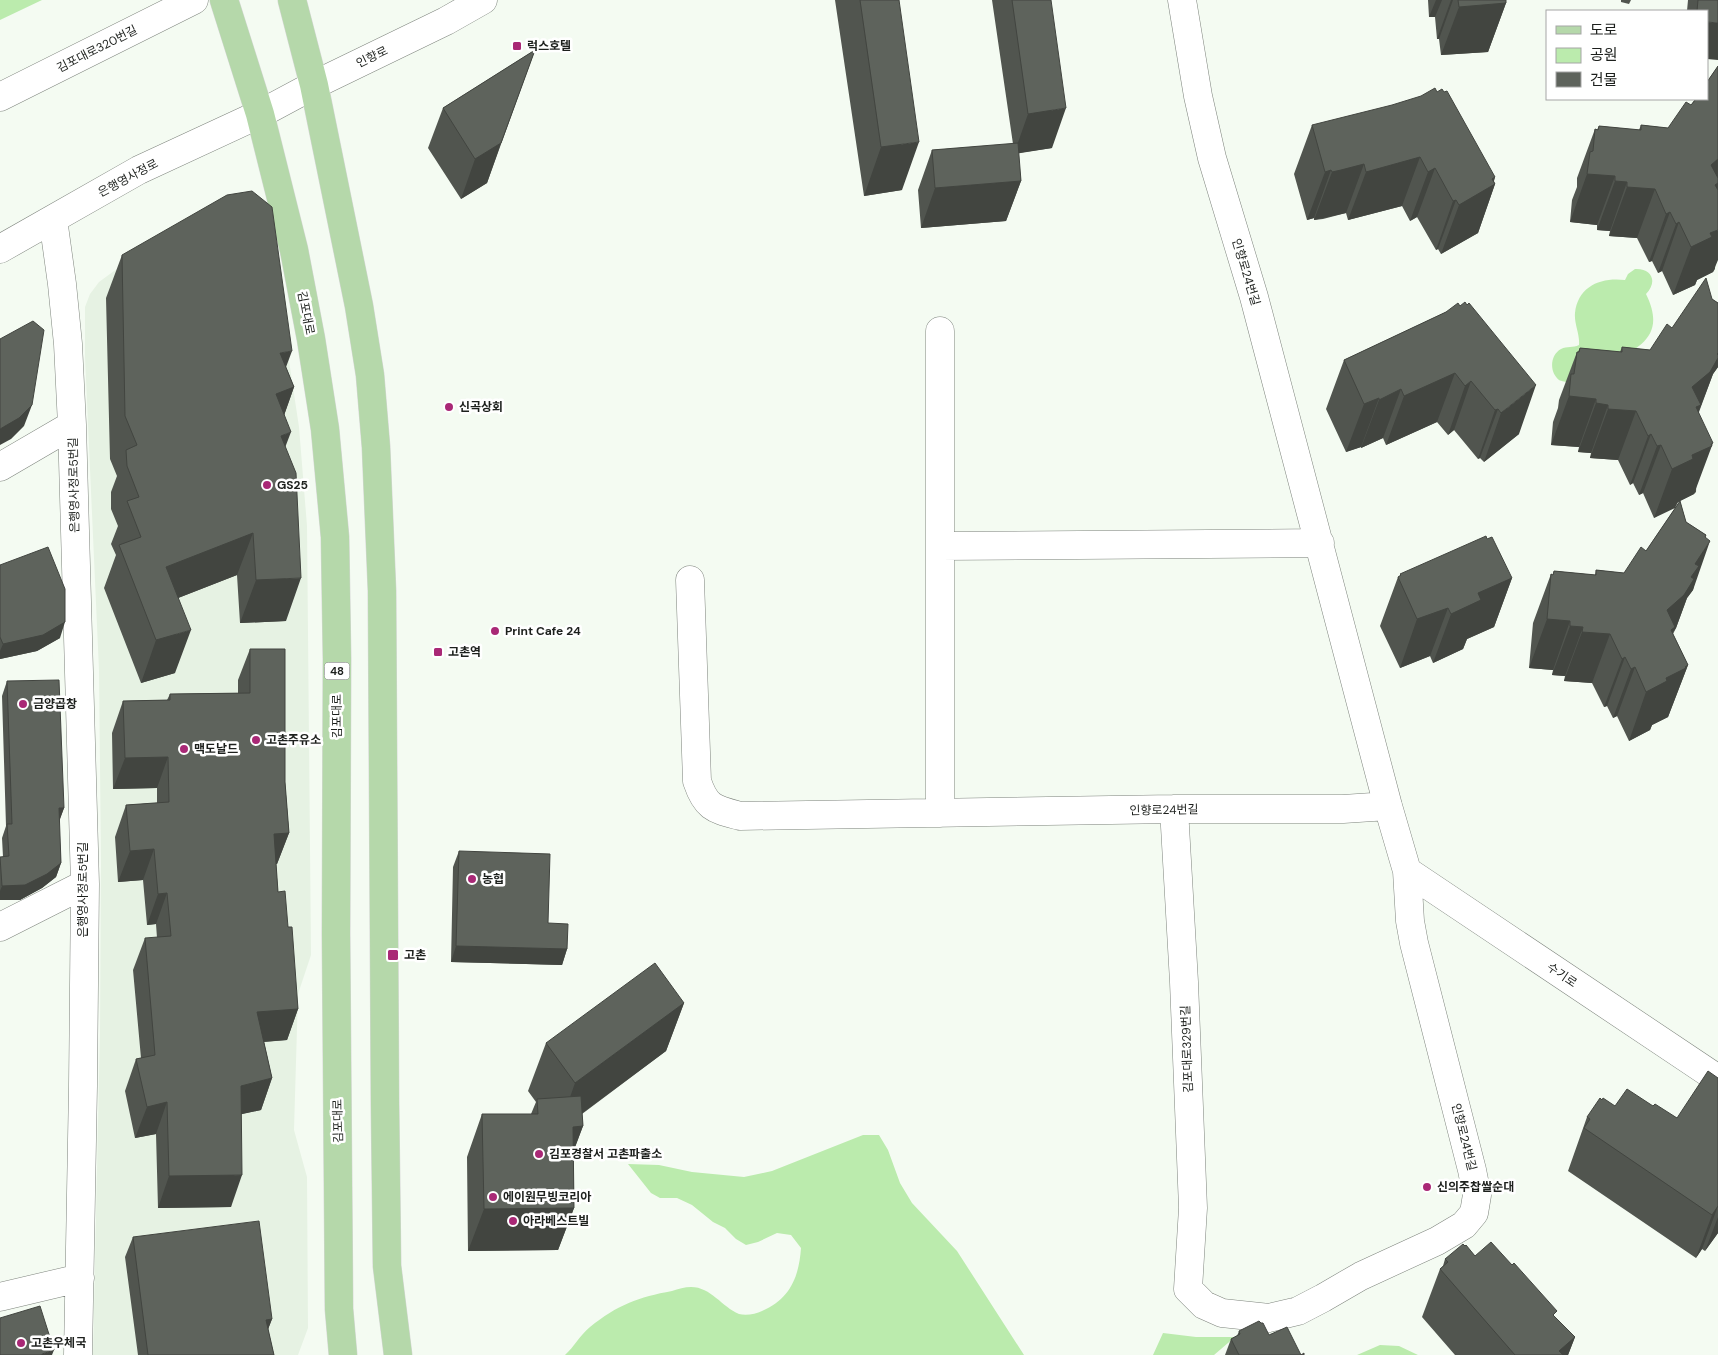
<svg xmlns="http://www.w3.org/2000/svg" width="1718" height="1355" font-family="'DM Sans','Noto Sans KR',sans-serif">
<rect width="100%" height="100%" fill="#f4fbf2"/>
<path fill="#e6f2e3" d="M198,225L286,341L299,427L307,526L311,955L298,994L294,1130L307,1177L308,1328L298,1355H93L100,1032L101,862L99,670L85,357V307L90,294L99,282L114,271Z"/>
<path fill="#bbebad" d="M0,0H42L0,20Z
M1635,269C1652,268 1658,282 1646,294C1665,333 1644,346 1612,362C1598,369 1584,376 1570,383C1567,382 1561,381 1559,380C1549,372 1550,355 1561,349C1567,346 1573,348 1579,345C1580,334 1574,324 1575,313C1578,286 1601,277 1625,280L1628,274Z
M863,1135H879L888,1150L900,1183L912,1203L957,1251L1024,1355H565C574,1347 580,1335 590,1327C617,1305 639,1297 672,1291C678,1289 685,1287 691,1287C711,1287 722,1307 739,1314C746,1316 756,1314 762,1311C790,1299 799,1277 801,1248L791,1235L777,1233L758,1242L746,1245L736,1239L725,1228L713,1222L692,1205L677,1198H660L651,1193L628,1164L659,1165L692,1172L744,1177L772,1171Z
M1163,1333L1196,1337H1235L1214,1355H1153Z
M1380,1345L1399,1346L1418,1355H1357Z"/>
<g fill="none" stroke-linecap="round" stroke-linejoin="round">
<defs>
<path id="minor" d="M0,97L194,0
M53,219L62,284L68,344L72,425L85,884L83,1086L78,1355
M0,249L139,170L260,114L314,85L446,21L483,0
M940,331V813
M0,467L72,425
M940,546L1320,543
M690,580L697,781C706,808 714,809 740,816L1174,809H1343L1388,806
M1174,809L1184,982L1193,1208L1188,1289L1204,1305L1222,1313L1269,1318L1298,1311L1323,1298L1361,1276L1437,1241L1464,1225L1474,1213L1477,1195L1472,1170L1414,943L1410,921L1407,871L1388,806L1254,297L1212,158L1198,96L1182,0
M1407,871L1718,1079
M0,927L85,884
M0,1297L80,1278"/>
<path id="major" d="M224,0L260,114L294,250L311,339L325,429L335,537L337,659L336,934L339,1309L343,1355
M292,0L314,85L359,306L370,375L376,447L382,591L385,1104L387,1266L398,1355"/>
</defs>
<use href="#minor" stroke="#7e847d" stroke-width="29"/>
<use href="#major" stroke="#d6d7d6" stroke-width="29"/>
<use href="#minor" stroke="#fff" stroke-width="28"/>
<use href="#major" stroke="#b5d8aa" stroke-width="28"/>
</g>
<path fill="#51554f" d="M835,0H899L902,190L864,196Z
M992,0H1051L1052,148L1018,153L1021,181L1006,221L921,228L918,190L932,150L1013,144Z
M1428,0H1506V3L1488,52L1441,55L1439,39H1437L1435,17H1429Z
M1621,0H1631L1629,4L1621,2Z
M1688,0H1718L1707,11H1687Z
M535,50L487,183L461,199L428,148L443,108Z
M1718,66V188L1715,269L1713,272L1697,280L1695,285L1673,295L1662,271L1658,273L1652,261L1649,262L1637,238L1609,236L1610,231L1597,230V225L1570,222L1572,200L1577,187V178L1595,129L1597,130L1599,126L1639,130L1641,125L1668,128L1691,105Z
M1312,125L1495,177L1494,181L1495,184L1478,233L1441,254L1438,249L1436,250L1417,217L1410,221L1402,206L1348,220L1346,213L1323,219L1314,220V218L1307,220L1294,174Z
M122,255L286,367L294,387L284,415L285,447L286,621L240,623L237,575L178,598L175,673L141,683L104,588L116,555L111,544L118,526L111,509V492L117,476L110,459L106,298Z
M1712,299L1718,303V367L1713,374L1699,412L1696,492L1694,494L1680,501L1686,522L1706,535L1693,590L1687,598L1676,628L1673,634L1688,665L1668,717L1652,725L1650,730L1629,741L1617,716L1613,718L1607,706L1604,707L1592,683L1564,681L1565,676L1552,675L1553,670L1529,668L1533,623L1551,574L1553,575L1554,571L1595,575L1596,570L1624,573L1646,551L1680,501L1654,518L1643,493L1639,495L1633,483L1630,485L1618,460L1590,458L1591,453L1578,452L1579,447L1551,445L1553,422L1558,408L1559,400L1577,352H1578L1580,348L1620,352L1622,347L1650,350L1672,328Z
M1446,312L1519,434L1484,462L1480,458L1478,459L1454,430L1448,435L1437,422L1386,445L1383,438L1361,448V447L1346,452L1326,409L1344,360Z
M0,565L60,638L37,651L0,659Z
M1400,574L1512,578L1494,627L1467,639L1463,649L1433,663L1430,656L1400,668L1380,626L1398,577L1400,576Z
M250,649L285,782L289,833L277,864H276L278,892L288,927L298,1009L287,1040L264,1042L272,1078L261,1110L241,1114L231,1207L158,1208L156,1134L135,1138L125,1091L136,1059L141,1058L133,970L145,938H157L156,924L147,925L143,880L118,882L115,837L126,805L157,803V788L113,789L112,733L123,701L167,700L170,694L238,693V680Z
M7,681L64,808L59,821L61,863L56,877L42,888L20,900H0V857H3L2,838L6,826L2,696Z
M459,851L548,923L567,949L562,965L451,962L453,867Z
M684,1003L666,1051L582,1114L583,1126L573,1152L574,1208L558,1250L468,1251L467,1157L482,1114H531L536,1102L528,1091L546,1043Z
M1718,1078V1233L1705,1251L1702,1249L1696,1258L1568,1171L1587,1117L1615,1106H1653L1677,1118Z
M133,1237L272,1319L268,1329L274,1355H138L125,1257Z
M1465,1246L1475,1256L1555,1317L1575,1337L1568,1355H1455L1422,1317L1440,1269L1443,1266L1445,1259Z
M1239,1331L1269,1335L1301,1355H1304H1225L1231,1339L1237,1336Z"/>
<path fill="#424540" d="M1436,0H1442L1435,17H1429Z
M1451,0H1453L1439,39H1437Z
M1506,3L1488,52L1441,55L1459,7Z
M1707,22L1718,23V60L1707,59Z
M1066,108L1052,148L1014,154L1028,114Z
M919,142L902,190L864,196L881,147Z
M501,143L487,183L461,199L475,159Z
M1420,157L1402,206L1348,220L1366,172Z
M1718,159V188L1702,231L1711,165Z
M1364,164L1346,213L1314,220L1332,172Z
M1435,168L1417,217L1410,221L1428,172Z
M1331,170L1314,218L1307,220L1325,172Z
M1587,174L1615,176L1597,225L1570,222Z
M1495,177L1492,186L1495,184L1478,233L1441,254L1459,205Z
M1021,181L1006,221L921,228L935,188Z
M1615,181L1627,182L1610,231L1597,230Z
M1627,187L1655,189L1637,238L1609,236Z
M1456,200L1438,249L1436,250L1453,201Z
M1670,212L1652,261L1649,262L1666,214Z
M1679,222L1662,271L1658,273L1676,224Z
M1718,230V260L1713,272L1697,280L1695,285L1673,295L1691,247L1710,233Z
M1718,349V367L1713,374L1700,408L1683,453L1692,387Z
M292,351L276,394L280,353Z
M1455,373L1437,422L1386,445L1404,396Z
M1471,381L1454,430L1448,435L1465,386Z
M1536,385L1519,434L1484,462L1501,413Z
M294,387L279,430L276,394Z
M1401,389L1383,438L1361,448L1379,400Z
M1569,396L1596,399L1579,447L1551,445Z
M1379,398L1361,447L1346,452L1364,404Z
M1596,403L1608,405L1591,453L1578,452Z
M32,405L24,426L11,439L0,445V429Z
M1498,409L1480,458L1478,459L1495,410Z
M1608,409L1636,411L1618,460L1590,458Z
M291,432L275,474L281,436Z
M1651,434L1633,483L1630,485L1648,436Z
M1713,443L1694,494L1678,502L1675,508L1654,518L1672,469L1692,455Z
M1661,445L1643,493L1639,495L1657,446Z
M253,533L237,575L150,609L166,567Z
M1706,535L1697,560L1710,541L1693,590L1687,598L1676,628L1673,632L1657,676L1667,610Z
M301,578L286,621L240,623L256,580Z
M1512,578L1494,627L1467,639L1463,649L1433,663L1451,614L1478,593Z
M1448,608L1430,656L1400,668L1417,619Z
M1547,619L1570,621L1553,670L1529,668Z
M65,622L60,638L37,651L0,659V651L3,644Z
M1570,626L1583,627L1565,676L1552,675Z
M191,630L175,673L141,683L156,640Z
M1582,632L1610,634L1592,683L1564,681Z
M1625,657L1607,706L1604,707L1622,659Z
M1688,665L1668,717L1652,725L1650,730L1629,741L1646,692L1666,678Z
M1635,667L1617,716L1613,718L1631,669Z
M168,757L157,788L113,789L125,758Z
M59,808H64L59,822Z
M289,833L277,864L262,865L274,834Z
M154,849L143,880L118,882L130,851Z
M61,863L56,877L42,888L20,900H0V891L2,886Z
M167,893L156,924L147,925L158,894Z
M456,946L567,949L562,965L451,962Z
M684,1003L666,1051L558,1131L575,1083Z
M298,1009L287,1040L246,1043L257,1012Z
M272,1078L261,1110L229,1117L241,1086Z
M167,1102L156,1134L135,1138L147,1107Z
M583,1126L567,1169L573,1127Z
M242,1175L231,1207L158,1208L169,1176Z
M1718,1206L1702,1249L1696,1258L1712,1215Z
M574,1208L558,1250L468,1251L484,1209Z
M1718,1217V1233L1705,1251Z
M272,1319L264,1340L266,1320Z
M1575,1337L1568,1355H1558L1559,1351Z
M54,1350L52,1355H42V1354Z"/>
<path fill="#5e635c" stroke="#424540" d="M860,0H899L919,142L881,147Z
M1012,0H1051L1066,108L1028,114Z
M1458,0H1506V3L1459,7Z
M1698,0H1718V23L1707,22V11H1697Z
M535,50L501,143L475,159L443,108Z
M1718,66V159L1711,165L1718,178V183L1715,185L1718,190V230L1710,233L1712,237L1691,247L1679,222L1676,224L1670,212L1666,214L1655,189L1627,187V182L1615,181V176L1587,174L1590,152L1593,151L1595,129L1598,130L1599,126L1641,130V125L1668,128L1686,102L1691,105L1696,99H1707V82Z
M1435,88L1437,92L1442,89L1444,92L1447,91L1495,177L1492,179L1495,184L1459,205L1456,200L1453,201L1435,168L1428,172L1420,157L1366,172L1364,164L1341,170L1332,172L1331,170L1325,172L1312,125L1392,105L1421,96Z
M1018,143L1021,181L935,188L932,150Z
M252,191L272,207L292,351L280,353L294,387L276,394L291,432L281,436L296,473L301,578L256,580L253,533L166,567L191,630L156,640L119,545L141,537L127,501L139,497L127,466L126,450L137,445L125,416L122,255L227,195Z
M1706,278L1712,299L1718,303V353L1717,354L1718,355V358L1710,372L1692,387L1701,405L1696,407L1713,443L1711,444L1712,446L1692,455L1693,459L1672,469L1661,445L1657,446L1651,434L1648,436L1636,411L1608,409V405L1596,403V399L1569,396L1571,374H1574L1577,352H1579L1580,348L1622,352V347L1650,350L1667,324L1672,328Z
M1465,302L1467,305L1469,303L1536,385L1501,413L1498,409L1495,410L1471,381L1465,386L1455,373L1404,396L1401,389L1379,400V398L1364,404L1344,360L1446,312L1458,303L1460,306Z
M33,321L44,330L32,405L19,418L0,429V339Z
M1680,501L1686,522L1706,535L1705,537L1710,541L1695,564L1699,566L1691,577L1694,579L1684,595L1667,610L1675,627L1671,630L1688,665L1685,667L1686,668L1666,678L1667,681L1646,692L1635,667L1631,669L1625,657L1622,659L1610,634L1582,632L1583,627L1570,626V621L1547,619L1551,574L1553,575L1554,571L1596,575V570L1624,573L1641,547L1646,551Z
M1486,536L1487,539L1492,537L1512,578L1478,593L1481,600L1451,614L1448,608L1417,619L1398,577L1401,575L1400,574Z
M48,547L65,589V622L43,635L3,644L0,637V565Z
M250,649H285V782L289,833L274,834L278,892L285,891L288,927H292L298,1009L257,1012L272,1078L241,1086L242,1175L169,1176L167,1102L147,1107L136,1059L155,1055L145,938L171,936L167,893L158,894L154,849L130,851L126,805L169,802L168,757L125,758L123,701L170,700V694L250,693Z
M59,680L64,808H59L61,863L47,874L25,885L2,886L0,857L9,856L7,824H12L7,681Z
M459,851L550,854L548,923L568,924L567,949L456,946Z
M655,963L684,1003L575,1083L546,1043Z
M1708,1071L1718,1078V1206L1712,1215L1584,1128L1590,1119L1587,1117L1600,1098L1602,1100L1603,1098L1615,1106L1627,1089L1653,1106L1655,1104L1677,1118Z
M581,1096L583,1126L573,1127L574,1208L484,1209L482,1114H538L537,1099Z
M259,1221L272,1319L266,1320L274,1355H148L133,1237Z
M1491,1242L1512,1265L1514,1263L1557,1311L1553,1315L1575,1337L1559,1351L1563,1355H1515L1440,1269L1448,1262L1445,1259L1463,1244L1465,1246L1466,1245L1475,1256Z
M40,1306L54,1350L42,1354V1355H0V1318Z
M1259,1321L1261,1323H1263L1269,1335L1287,1327L1301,1355L1304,1353V1355H1239L1231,1339L1240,1334L1239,1331Z"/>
<g fill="#a92876" stroke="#fff" stroke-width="2">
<rect x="512" y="41" width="10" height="10" rx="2.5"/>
<circle cx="449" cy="407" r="5"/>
<circle cx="267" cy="485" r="5"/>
<circle cx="495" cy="631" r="5"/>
<rect x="433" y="647" width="10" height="10" rx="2.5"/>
<circle cx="23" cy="704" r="5"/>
<circle cx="256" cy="740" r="5"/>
<circle cx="184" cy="749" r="5"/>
<circle cx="472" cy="879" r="5"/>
<rect x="387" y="949" width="12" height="12" rx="2.5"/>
<circle cx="539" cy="1154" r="5"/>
<circle cx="1427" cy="1187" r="5"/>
<circle cx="493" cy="1197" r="5"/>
<circle cx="513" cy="1221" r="5"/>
<circle cx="21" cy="1343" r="5"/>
</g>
<g text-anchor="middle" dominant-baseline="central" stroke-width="5" stroke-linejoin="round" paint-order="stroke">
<rect fill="#fff" stroke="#616361" stroke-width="1" x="324.5" y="662.5" width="25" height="17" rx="4"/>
<g font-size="11" font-weight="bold" fill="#1d201d">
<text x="337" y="671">48</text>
</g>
<g font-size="12" font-weight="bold" fill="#1d201d" stroke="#fff" text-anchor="start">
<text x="527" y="46">럭스호텔</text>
<text x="459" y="407">신곡상회</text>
<text x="277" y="485">GS25</text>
<text x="505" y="631">Print Cafe 24</text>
<text x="448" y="652">고촌역</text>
<text x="33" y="704">금양곱창</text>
<text x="266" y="740">고촌주유소</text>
<text x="194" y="749">맥도날드</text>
<text x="482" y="879">농협</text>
<text x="404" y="955">고촌</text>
<text x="549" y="1154">김포경찰서 고촌파출소</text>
<text x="1437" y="1187">신의주찹쌀순대</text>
<text x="503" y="1197">에이원무빙코리아</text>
<text x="523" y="1221">아라베스트빌</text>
<text x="31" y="1343">고촌우체국</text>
</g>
<g font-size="12" fill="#1d201d" stroke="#fff">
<text transform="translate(97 49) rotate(-27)">김포대로320번길</text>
<text transform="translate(372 57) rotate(-26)">인향로</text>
<text transform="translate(128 178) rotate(-28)">은행영사정로</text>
<text transform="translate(1246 272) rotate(73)">인향로24번길</text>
<text transform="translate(306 313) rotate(79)">김포대로</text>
<text transform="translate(74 485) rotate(-91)">은행영사정로5번길</text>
<text transform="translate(337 716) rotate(-90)">김포대로</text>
<text transform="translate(1164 810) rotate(-1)">인향로24번길</text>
<text transform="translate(83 890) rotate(-90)">은행영사정로5번길</text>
<text transform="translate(1562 975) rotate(34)">수기로</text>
<text transform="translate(1187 1049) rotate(-92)">김포대로329번길</text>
<text transform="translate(338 1121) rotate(-91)">김포대로</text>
<text transform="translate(1464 1137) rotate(76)">인향로24번길</text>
</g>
</g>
<rect x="1546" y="10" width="162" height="90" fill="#ffffff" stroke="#a5a6a5"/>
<rect x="1556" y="26" width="25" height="8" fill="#b5d8aa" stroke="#a5a6a5"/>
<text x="1590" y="35" font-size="15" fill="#1d201d">도로</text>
<rect x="1556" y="48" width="25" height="15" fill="#bbebad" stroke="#a5a6a5"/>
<text x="1590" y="60" font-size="15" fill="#1d201d">공원</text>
<rect x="1556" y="72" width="25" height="15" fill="#5e635c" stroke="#a5a6a5"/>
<text x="1590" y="85" font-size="15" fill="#1d201d">건물</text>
</svg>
